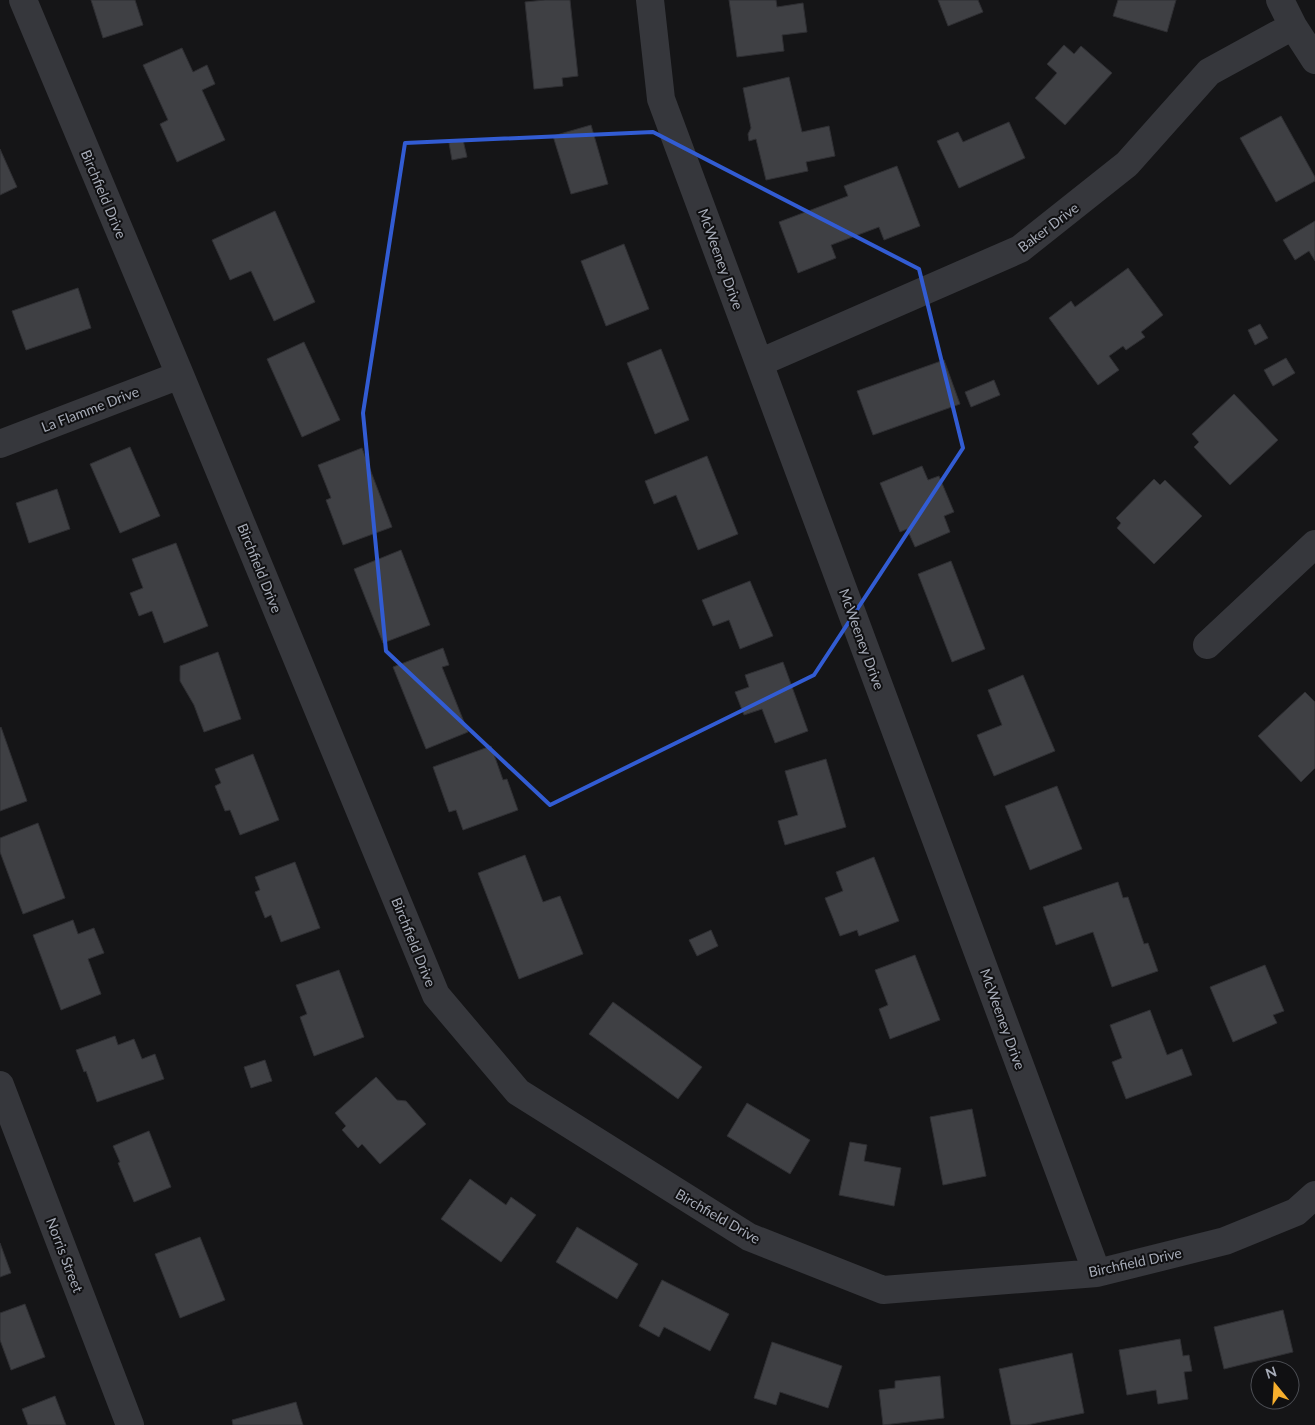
<svg xmlns="http://www.w3.org/2000/svg" width="1315" height="1425" font-family="Lato,sans-serif">
<rect width="100%" height="100%" fill="#151517"/>
<path fill="#3f4044" stroke="#2f2f33" d="M91,0H135L143,25L103,38Z
M545,0H570L578,76L562,78L563,86L534,89L525,2Z
M729,0H776L777,7L803,3L807,32L782,35L784,51L737,57Z
M938,0H978L983,12L948,26Z
M1118,0H1176L1167,32L1113,16Z
M1064,45L1074,54L1081,46L1112,73L1065,125L1035,98L1057,73L1047,64Z
M182,48L193,72L207,65L215,84L202,90L225,140L177,162L160,124L168,120L143,65Z
M789,77L802,132L829,126L835,156L806,162L808,171L766,180L756,139L749,141L748,134L751,128L743,88Z
M1281,116L1315,177V181L1276,202L1240,138Z
M1009,122L1025,158L959,188L937,141L958,132L963,142Z
M591,125L608,184L571,194L553,136Z
M463,140L467,157L452,160L449,143Z
M0,149L17,187L0,195Z
M897,166L920,226L884,240L879,227L831,245L836,258L798,273L779,222L848,196L844,186Z
M275,211L315,302L274,321L251,271L230,280L212,240Z
M1315,221V261L1309,251L1295,260L1283,240Z
M624,244L649,309L606,326L581,261Z
M1128,268L1163,315L1141,332L1145,337L1126,350L1123,346L1109,356L1119,370L1098,385L1049,318L1071,301L1075,307Z
M78,288L91,328L26,350L12,311Z
M1260,324L1268,338L1255,345L1248,330Z
M304,342L340,420L302,437L267,359Z
M661,349L689,420L655,434L627,363Z
M1286,358L1295,373L1273,386L1264,370Z
M944,360L960,404L873,435L857,391Z
M994,380L1000,395L971,407L965,392Z
M1234,394L1278,440L1230,485L1194,447L1199,442L1192,434Z
M130,447L160,516L120,533L90,464Z
M362,448L392,527L343,545L326,500L331,498L318,465Z
M707,456L738,534L698,550L676,495L654,504L645,481Z
M922,466L928,480L939,476L954,512L944,516L950,532L915,547L907,529L900,532L880,483Z
M1154,479L1160,485L1165,480L1202,516L1154,564L1117,528L1121,523L1116,518Z
M57,489L70,529L29,543L16,503Z
M176,543L208,626L164,643L152,611L139,616L130,593L143,588L132,559Z
M401,550L430,625L383,643L354,569Z
M951,561L985,649L952,662L918,574Z
M750,581L773,636L740,649L729,620L713,626L702,600Z
M443,648L449,665L442,667L468,732L426,749L393,667Z
M218,652L241,719L204,732L194,705L180,681V666Z
M783,662L808,731L775,743L762,709L744,715L735,692L749,687L745,675Z
M1023,675L1055,751L994,776L977,735L1002,725L988,690Z
M1305,692L1315,702V768L1301,782L1258,736Z
M1,727L27,801L0,811V728Z
M491,746L503,780L507,779L518,810L463,830L456,810L449,812L433,767Z
M253,754L279,820L240,835L230,810L225,811L215,786L221,783L215,769Z
M826,759L846,827L785,845L778,821L798,815L785,771Z
M1057,786L1082,849L1030,870L1005,806Z
M38,823L65,898L23,914L0,852V838Z
M525,855L543,902L560,896L583,954L519,979L478,873Z
M874,857L899,921L859,936L857,930L840,936L825,898L843,891L836,872Z
M295,862L320,928L281,942L271,915L265,918L255,892L260,890L255,877Z
M1118,882L1123,898L1128,897L1144,944L1148,943L1158,971L1112,987L1093,932L1056,945L1043,907Z
M73,920L78,934L94,928L104,953L88,959L101,994L61,1010L33,935Z
M711,930L718,946L697,956L689,940Z
M915,955L940,1020L890,1039L879,1009L888,1005L875,970Z
M1265,965L1284,1011L1273,1015L1277,1023L1233,1042L1210,987Z
M339,970L364,1037L314,1056L300,1017L307,1014L296,985Z
M613,1002L702,1067L678,1099L589,1034Z
M1150,1010L1167,1055L1182,1049L1192,1075L1126,1099L1112,1062L1122,1058L1110,1025Z
M115,1036L118,1045L134,1039L142,1059L155,1054L164,1079L97,1102L86,1071L84,1072L76,1050Z
M265,1060L272,1081L251,1088L244,1067Z
M376,1077L397,1100L406,1101L426,1124L380,1164L362,1144L358,1148L342,1130L346,1126L335,1113Z
M747,1103L810,1140L790,1174L727,1136Z
M972,1109L986,1176L943,1185L930,1117Z
M149,1131L171,1187L134,1202L118,1163L120,1162L113,1146Z
M850,1142L867,1145L864,1161L901,1168L894,1206L839,1195Z
M470,1179L506,1205L511,1197L536,1215L501,1262L441,1219Z
M577,1227L638,1264L617,1299L556,1262Z
M200,1237L225,1300L180,1318L155,1254Z
M0,1243L11,1273L0,1277Z
M662,1280L729,1314L710,1351L664,1327L659,1337L639,1326Z
M25,1304L45,1357L11,1370L0,1340V1313Z
M1283,1310L1293,1352L1224,1369L1214,1327Z
M1180,1339L1183,1356L1189,1355L1192,1371L1184,1372L1188,1399L1158,1404L1156,1390L1127,1395L1119,1350Z
M772,1342L842,1366L828,1408L780,1392L776,1405L754,1398Z
M1072,1353L1084,1413L1027,1425H1011L999,1369Z
M940,1376L944,1418L883,1425L879,1390L895,1388V1381Z
M55,1396L66,1425H28L22,1409Z
M296,1402L303,1425H233L232,1420Z"/>
<g fill="none" stroke-linecap="round" stroke-linejoin="round">
<path stroke="#36373c" stroke-width="28" d="M23,0L180,375L436,995L518,1092L749,1237L883,1290L1097,1273L1225,1241L1296,1212L1315,1195
M650,0L661,99L1097,1273
M1280,0L1293,26L1315,60
M759,363L1020,249L1127,164L1209,72L1293,26
M0,444L180,375
M1207,645L1315,544
M0,1085L130,1425"/>
</g>
<path fill="none" stroke="#325cd3" stroke-width="4" stroke-linejoin="round" d="M653,132L919,269L963,448L814,675L550,805L386,651L363,413L405,143Z"/>
<g text-anchor="middle" dominant-baseline="central" stroke-width="4" stroke-linejoin="round" paint-order="stroke">
<g font-size="14" fill="#a7acb8" stroke="#101012">
<text transform="translate(104 194) rotate(67)">Birchfield Drive</text>
<text transform="translate(1048 227) rotate(-37)">Baker Drive</text>
<text transform="translate(721 259) rotate(70)">McWeeney Drive</text>
<text transform="translate(90 409) rotate(-21)">La Flamme Drive</text>
<text transform="translate(260 568) rotate(68)">Birchfield Drive</text>
<text transform="translate(862 639) rotate(70)">McWeeney Drive</text>
<text transform="translate(414 942) rotate(68)">Birchfield Drive</text>
<text transform="translate(1003 1019) rotate(70)">McWeeney Drive</text>
<text transform="translate(718 1216) rotate(30)">Birchfield Drive</text>
<text transform="translate(65 1255) rotate(69)">Norris Street</text>
<text transform="translate(1135 1262) rotate(-12)">Birchfield Drive</text>
</g>
</g>
<g transform="translate(1275 1385) rotate(342)"><circle r="24" fill="#101012" stroke="#4c4e54"/>
<path d="M0-4L9 19L0 12L-9 19Z" fill="#f7af2d"/>
<text y="-8" font-size="14" font-weight="bold" text-anchor="middle" fill="#a7acb8">N</text>
</g>
</svg>
